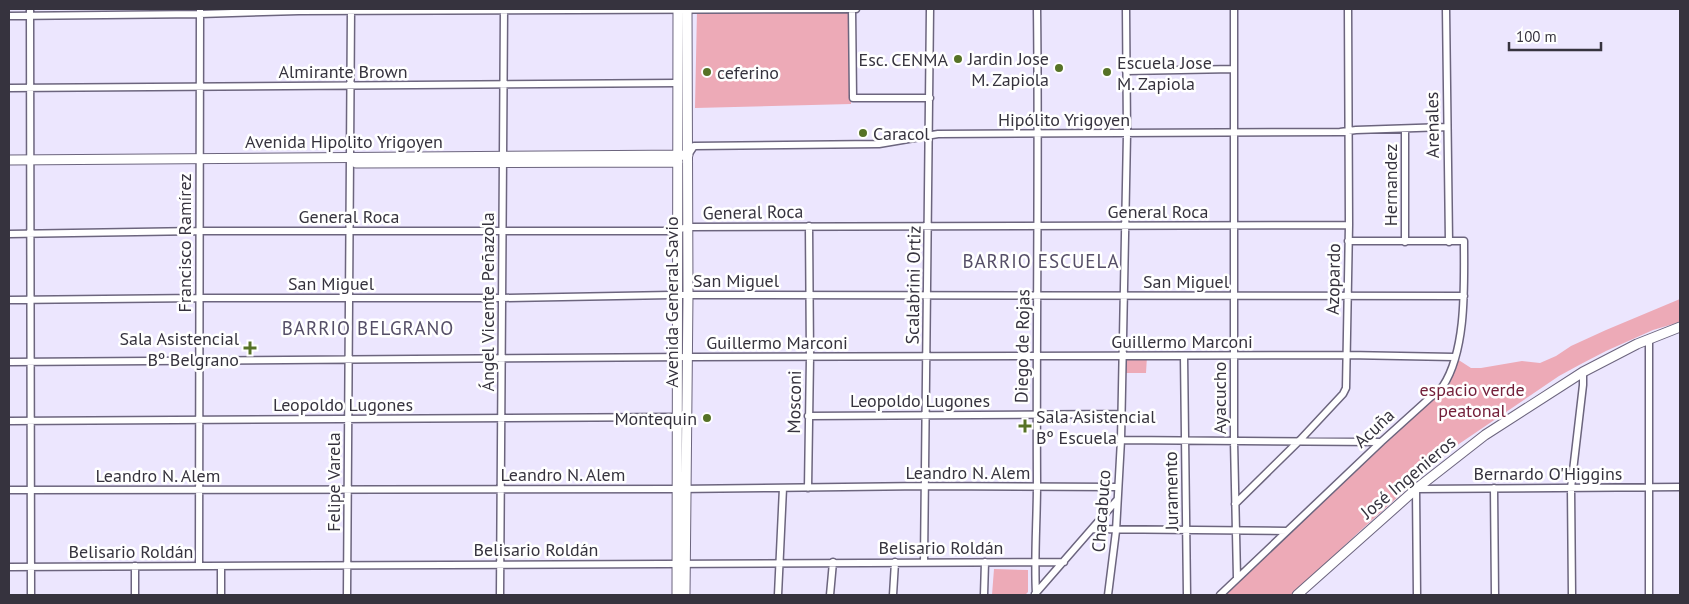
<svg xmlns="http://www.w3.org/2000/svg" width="1689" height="604" font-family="'PT Sans',sans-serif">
<rect width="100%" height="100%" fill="#ece6fe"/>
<path fill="#edaab7" d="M852,9L851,104L695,108L697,10Z
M1680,299V322L1653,330L1606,351L1581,364L1559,376L1450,450L1360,531L1292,595H1225L1247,572L1269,554L1371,455L1393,436L1443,386L1454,357L1471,368H1481L1522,361L1540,363L1556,356L1571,346L1606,330Z
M1122,356H1147L1146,373H1122Z
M994,569L1028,570V592L1025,595H992Z"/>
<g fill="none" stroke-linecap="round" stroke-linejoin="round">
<defs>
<path id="street" d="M30,9L31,595
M852,9L853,98H930
M1234,9V441L1237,578
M1446,9L1449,242
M9,16L200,14L299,11L856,9
M1126,71L1234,69
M9,88L677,83
M1405,129V242
M688,155L694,146L879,144L938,134L1340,132L1356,130L1446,127
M9,234L199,231H672L688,227L1349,225
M9,300L199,298H502L671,295L1464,296
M1184,356L1187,595
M9,362L693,357L1347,355L1454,357
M808,416L1121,414
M9,421L678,417
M1121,440L1381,442
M808,488L810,357L809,226
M1494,488L1495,595
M9,490L677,489L925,486L1118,487
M1235,504L1300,440L1343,394L1346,388L1349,225L1348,9
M1092,529L1287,531
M924,562L930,9
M199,566L200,9
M221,566V595
M9,567L1064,562
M1035,594L1117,500
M1036,594C1034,557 1037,521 1037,484C1036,326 1039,167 1037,9
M135,595V566
M347,595L351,9
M500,595L504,9
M778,595L783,488
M830,595L833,562
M893,595L895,562
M984,595L985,562
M1108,595L1116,531L1121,440L1127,134L1126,9
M1220,595L1381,442L1443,386C1467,349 1464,284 1464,241H1348
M1417,595L1416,489L1680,487
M1572,595L1571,488L1583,385V372
M1649,595V339"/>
<path id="secondary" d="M9,160L688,155
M356,163L678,162
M677,595L678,9
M685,595L688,295L687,9
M1297,595L1416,489L1485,435L1583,372L1637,344L1680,327"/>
</defs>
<use href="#street" stroke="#6c657e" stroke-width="9"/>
<use href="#secondary" stroke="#6c657e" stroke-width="11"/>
<use href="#street" stroke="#fff" stroke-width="6"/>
<use href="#secondary" stroke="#fff" stroke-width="9"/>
</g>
<g fill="#567226" stroke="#fff" stroke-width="2">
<circle cx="958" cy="59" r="5"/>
<circle cx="1059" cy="68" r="5"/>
<circle cx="707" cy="72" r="5"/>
<circle cx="1107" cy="72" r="5"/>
<circle cx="863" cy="133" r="5"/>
<path d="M247.5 340.5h5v5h5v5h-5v5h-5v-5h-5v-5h5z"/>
<circle cx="707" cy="418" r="5"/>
<path d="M1022.5 418.5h5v5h5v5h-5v5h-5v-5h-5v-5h5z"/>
</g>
<g text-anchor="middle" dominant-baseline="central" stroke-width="5" stroke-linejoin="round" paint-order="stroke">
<g font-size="18" fill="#36333e" stroke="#fff" text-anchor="end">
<text x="1049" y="58">Jardin Jose<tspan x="1049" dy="21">M. Zapiola</tspan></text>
<text x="948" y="59">Esc. CENMA</text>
<text x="1117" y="62" text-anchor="start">Escuela Jose<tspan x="1117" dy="21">M. Zapiola</tspan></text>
<text x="717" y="72" text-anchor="start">ceferino</text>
<text x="873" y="133" text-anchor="start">Caracol</text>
<text x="239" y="338">Sala Asistencial<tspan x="239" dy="21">Bº Belgrano</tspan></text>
<text x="1036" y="416" text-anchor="start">Sala Asistencial<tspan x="1036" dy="21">Bº Escuela</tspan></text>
<text x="697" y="418">Montequin</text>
</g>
<g font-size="18" fill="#36333e" stroke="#fff">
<text x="343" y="71">Almirante Brown</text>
<text x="1064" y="119">Hipólito Yrigoyen</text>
<text transform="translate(1432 125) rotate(-91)">Arenales</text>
<text x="344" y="141">Avenida Hipolito Yrigoyen</text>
<text transform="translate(1390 185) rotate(-90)">Hernandez</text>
<text x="1158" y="211">General Roca</text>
<text transform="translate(753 212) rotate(-1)">General Roca</text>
<text x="349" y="216">General Roca</text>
<text transform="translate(184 243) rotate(-90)">Francisco Ramírez</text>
<text transform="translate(1333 279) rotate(-89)">Azopardo</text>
<text x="736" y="280">San Miguel</text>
<text x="1186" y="281">San Miguel</text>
<text x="331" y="283">San Miguel</text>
<text transform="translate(913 285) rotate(-89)">Scalabrini Ortiz</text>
<text transform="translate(487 302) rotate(-90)">Ángel Vicente Peñazola</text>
<text transform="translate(671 302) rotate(-90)">Avenida General Savio</text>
<text x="1182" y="341">Guillermo Marconi</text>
<text x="777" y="342">Guillermo Marconi</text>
<text transform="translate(1022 346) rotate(-89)">Diego de Rojas</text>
<text transform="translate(1219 398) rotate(-90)">Ayacucho</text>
<text x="920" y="400">Leopoldo Lugones</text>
<text transform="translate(794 402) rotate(-89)">Mosconi</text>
<text x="343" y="404">Leopoldo Lugones</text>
<text transform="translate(1374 428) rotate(-43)">Acuña</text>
<text x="968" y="472">Leandro N. Alem</text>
<text x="1548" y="473">Bernardo O'Higgins</text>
<text x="563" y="474">Leandro N. Alem</text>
<text x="158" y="475">Leandro N. Alem</text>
<text transform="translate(1408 477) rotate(-40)">José Ingenieros</text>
<text transform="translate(333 482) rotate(-90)">Felipe Varela</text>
<text transform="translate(1171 491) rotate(-91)">Juramento</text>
<text transform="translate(1101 511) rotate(-86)">Chacabuco</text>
<text x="941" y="547">Belisario Roldán</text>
<text x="536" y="549">Belisario Roldán</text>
<text x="131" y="551">Belisario Roldán</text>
</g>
<g font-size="18" fill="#73203a" stroke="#fff">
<text x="1472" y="389">espacio verde<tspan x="1472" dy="21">peatonal</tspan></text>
</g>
<g font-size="19" letter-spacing="1" fill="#554e67" stroke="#fff">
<text x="1041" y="261">BARRIO ESCUELA</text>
<text x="368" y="328">BARRIO BELGRANO</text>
</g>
</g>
<rect width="1689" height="604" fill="none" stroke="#36333e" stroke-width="20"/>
<path d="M1509 42v8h92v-8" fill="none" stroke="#36333e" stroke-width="2.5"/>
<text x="1516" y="42" font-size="15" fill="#36333e" stroke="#ffffff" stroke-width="4" paint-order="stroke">100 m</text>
</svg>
